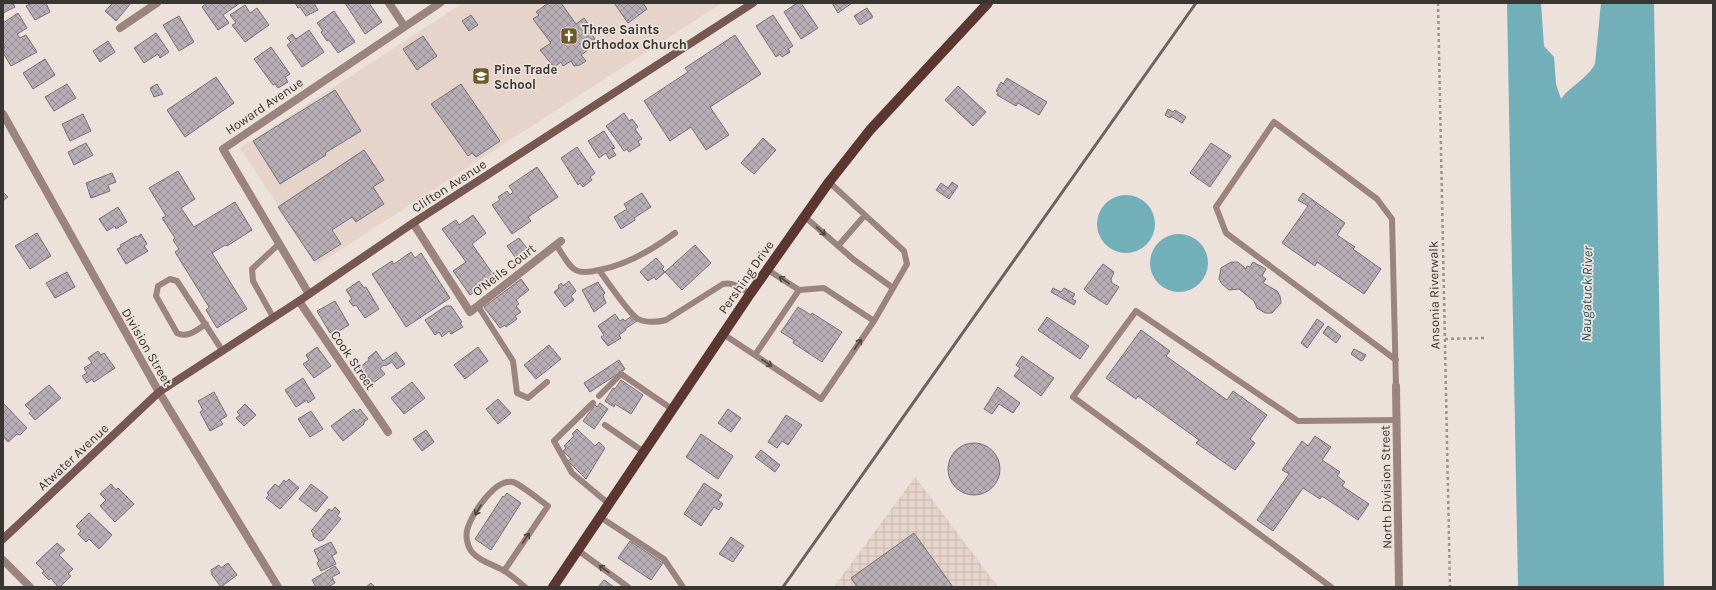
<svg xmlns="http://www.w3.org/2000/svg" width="1716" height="590" font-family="Karla,sans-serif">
<defs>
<pattern id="industrial-grid" width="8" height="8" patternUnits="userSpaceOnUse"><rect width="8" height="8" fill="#e6d4ca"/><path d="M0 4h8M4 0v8" fill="none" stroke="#c6b7ae"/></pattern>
<pattern id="building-cross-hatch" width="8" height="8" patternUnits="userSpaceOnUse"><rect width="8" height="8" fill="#b6adb5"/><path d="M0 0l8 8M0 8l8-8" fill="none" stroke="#958e94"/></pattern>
</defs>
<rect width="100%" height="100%" fill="#ede1db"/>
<path fill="#e6d4ca" d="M463,3H722L317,265L240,148Z"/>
<path fill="url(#industrial-grid)" d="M915,477L998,587H834Z"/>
<path fill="#72afb8" d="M1507,3H1541L1544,46L1554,57L1556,84L1561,99C1570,86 1588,78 1595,64L1601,3H1654L1664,587H1518Z
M1097 224a29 29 0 1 1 58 0a29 29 0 1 1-58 0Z
M1150 263a29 29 0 1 1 58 0a29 29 0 1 1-58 0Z"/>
<path fill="url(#building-cross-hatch)" stroke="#7a727a" d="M3,3H13L15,7L3,13Z
M32,3H46L50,12L35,20L26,6Z
M113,3H131L116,21L105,11Z
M207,3H240L223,15L229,23L218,30L202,7Z
M295,3H314L318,10L306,16L300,7L298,8Z
M345,3H369L382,22L365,34Z
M548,3H561L576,24L584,18L593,31L591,33L595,39L585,46L588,50L581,55L586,61L580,65L574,66L571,61L563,66L561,62L554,67L540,50L551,43L533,19L539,15L536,12Z
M614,3H643L647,9L628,23Z
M797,3H801L818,28L801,39L784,12Z
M832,3H852L838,13Z
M245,5L250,13L257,8L269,25L245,42L232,25L236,23L230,15Z
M867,8L873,17L860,25L854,16Z
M334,11L355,42L338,53L329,40L327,41L321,32L323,31L317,23Z
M18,13L27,28L17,34L20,38L26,35L37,52L11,66L3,53V49L5,48L3,45V23Z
M471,15L478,25L469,31L462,21Z
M773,15L793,46L788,49L790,52L782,57L780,54L776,57L756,26Z
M179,16L194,42L179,51L163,25Z
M309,30L324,52L302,67L287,45L291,42L287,38L292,34L296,39Z
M156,33L169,52L160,58L158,54L144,63L134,48Z
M735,35L761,74L710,107L729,135L706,150L691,127L670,141L644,101L688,72L685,68Z
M423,36L437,56L417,70L403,49Z
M108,41L115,52L100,62L93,51Z
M271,47L290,74L285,77L288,82L278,88L275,84L273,85L254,59Z
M45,59L55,75L33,89L23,73Z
M216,77L234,103L185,137L167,110Z
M1007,78L1047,102L1039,115L1018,103L1016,106L997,95L998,92L996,91L1001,82L1003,84Z
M67,84L76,98L54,111L45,97Z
M157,84L163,94L154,97L150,88Z
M461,84L500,141L476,157L472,153L468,156L431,104Z
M958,86L986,112L973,126L945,100Z
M335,90L361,131L325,153L326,155L280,184L253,141Z
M1168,109L1173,112L1175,110L1186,117L1182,123L1171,116L1170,118L1165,115Z
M624,113L629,121L632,119L638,127L635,129L642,139L638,141L640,145L629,152L627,149L624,151L606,126Z
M83,114L91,131L70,141L62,124Z
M604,131L615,148L612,149L616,155L609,159L606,153L599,158L588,141Z
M763,138L776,150L754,174L741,163Z
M86,143L93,155L74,165L68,152Z
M1211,143L1231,156L1210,187L1190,173Z
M577,147L595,173L590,177L592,180L583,187L580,183L578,185L561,158Z
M364,150L384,180L373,187L384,204L356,222L352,217L332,230L341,244L314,261L278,207Z
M537,167L558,197L528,217L531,221L512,234L492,205L500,200L498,197L507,191L510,195L513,192L509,186Z
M178,171L195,199L181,208L194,227L235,202L252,230L227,246L225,245L212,253L247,309L217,328L206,310L209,307L175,252L179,249L173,240L175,238L162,218L166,216L149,188Z
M112,173L116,182L108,185L110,191L91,198L86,183Z
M952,182L958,186L949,199L936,190L941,183L948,188Z
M3,192L8,197L3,201Z
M642,193L651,207L634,218L635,220L621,229L614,217L627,209L624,204Z
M1303,193L1345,223L1337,235L1355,247L1353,249L1381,269L1364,294L1317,262L1315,266L1282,243L1308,206L1298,200Z
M118,207L127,222L116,229L115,226L107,231L99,219Z
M473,215L486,233L472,244L495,277L470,295L453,271L466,262L442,229L456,220L459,225Z
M37,233L51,256L30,269L15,246Z
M141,234L147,244L144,246L148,251L126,264L117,249L121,247L120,245L136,236L137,237Z
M519,238L530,252L518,261L507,246Z
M695,245L711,263L682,290L665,272Z
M411,252L415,258L421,253L450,298L406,327L372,274L392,261L394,264Z
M656,258L664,267L662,269L665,272L656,280L654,277L648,281L640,272Z
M1231,262H1238L1246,269L1247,266L1250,267L1253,262L1266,269L1262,276L1266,279L1263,283L1277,291L1280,296L1281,303L1272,313H1265L1257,308L1254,301L1239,289L1229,290L1222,284L1219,279L1221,268Z
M1103,264L1114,272L1111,279L1112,283L1119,287L1107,305L1088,293L1084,289Z
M67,272L75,287L55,298L46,283Z
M521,279L529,290L516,300L519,304L516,306L521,312L515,316L517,319L506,327L505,325L500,328L484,307Z
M359,281L364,288L366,287L379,309L365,318L356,305L353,306L349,301L352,299L346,290Z
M569,281L576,291L571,296L574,300L565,307L554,292L559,288L558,286L561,283L563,286Z
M598,282L605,293L603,295L606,303L594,312L582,290Z
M1053,288L1061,292L1064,288L1075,294L1072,299L1076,301L1074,305L1051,292Z
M335,301L349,325L334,334L333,331L330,333L317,311Z
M446,306H451L462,322L460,323L463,327L451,334L449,331L442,337L439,332L435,335L425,320Z
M798,307L811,315L812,313L842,332L822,362L793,343L794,340L781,332Z
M615,314L620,321L623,319L625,321L633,315L637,321L625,329L626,330L619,335L621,338L608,346L601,337L604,335L598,326Z
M1047,317L1089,346L1080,359L1038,330Z
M1317,319L1324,324L1307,348L1301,343Z
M1328,326L1341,336L1336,343L1323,333Z
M1141,330L1170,351L1166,356L1227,400L1233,391L1267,415L1250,439L1255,443L1235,470L1196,443L1199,440L1138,396L1136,399L1106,378Z
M549,345L561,359L536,379L524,365Z
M317,347L331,366L314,378L303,364L309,360L306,355Z
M478,347L488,361L465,379L454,365Z
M1354,349L1366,355L1363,360L1361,361L1351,354Z
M98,351L101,355L104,353L115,368L94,382L92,379L87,383L82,376L87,373L84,368L92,363L88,358Z
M376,351L383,361L396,352L405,364L397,369L392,362L385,366L384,365L380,368L385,374L372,384L360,367L369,360L368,358Z
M1022,356L1054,378L1041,396L1014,376L1020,368L1016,365Z
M619,360L625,369L590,392L584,383Z
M303,378L315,398L308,403L307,400L296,407L285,390Z
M621,380L643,395L631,414L615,404L614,407L605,401L613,388L615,389Z
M412,382L425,398L404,414L391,398Z
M49,385L61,398L35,420L29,413L31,411L25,405Z
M998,387L1020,403L1013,413L999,404L992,414L984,409Z
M214,392L227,416L220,420L223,424L210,431L200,412L203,410L198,401Z
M498,399L511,413L498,424L486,409Z
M3,403L27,428L20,435L17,434L8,442L3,436Z
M600,403L608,409L594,429L583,421L595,405L597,407Z
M245,404L256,415L244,426L236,418L240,415L237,412Z
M354,409L356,412L360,409L368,419L364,422V424L343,441L331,426Z
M728,409L741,418L731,432L718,423Z
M311,411L323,429L310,437L298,419Z
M786,415L802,425L788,445L782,441L777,448L768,442Z
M577,429L595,446L599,442L605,448L586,479L568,461L571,459L563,451L566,448L564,446L574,436L572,434Z
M426,430L434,442L422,451L413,439Z
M701,434L733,456L718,479L686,457Z
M1315,436L1331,447L1322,460L1340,472L1337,476L1345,482L1342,486L1369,504L1358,520L1322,496L1320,499L1303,488L1273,531L1257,520L1289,474L1282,470L1302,441L1308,446Z
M948 469a26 26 0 1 1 52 0a26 26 0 1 1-52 0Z
M761,450L780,465L775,472L755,457Z
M289,479L299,488L280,509L266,498L269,495L267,493L275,484L279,487L284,480L286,482Z
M704,483L722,495L718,500L723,504L719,510L714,507L701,526L684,514Z
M111,484L116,490L118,488L134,504L115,522L100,506L106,500L100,494Z
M311,484L328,497L316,512L299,499Z
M507,493L521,503L491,550L475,539L503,496L504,497Z
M335,507L340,512L337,516L341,519L323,540L319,541L313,536V533L311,531L329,509L332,511Z
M89,513L112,535L99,549L89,539L86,542L78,534L81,531L76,526Z
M914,533L953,587H857L851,578Z
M731,537L744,546L733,562L719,554Z
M630,541L663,563L651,580L618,558Z
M331,542L337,553L332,556L336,564L321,571L317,563L319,561L314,550Z
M57,543L65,550L59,555L73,569L68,574L71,576L60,587H58L51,578L49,580L42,573L44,571L36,563Z
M228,563L237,575L221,587L212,575L211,570L219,565L221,568Z
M335,566L340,573L332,577L335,583L328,587H316L312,580Z
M604,580L614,587H598Z
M371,583L375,587H366Z"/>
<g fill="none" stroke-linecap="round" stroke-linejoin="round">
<path stroke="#9c938e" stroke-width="2.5" stroke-dasharray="3 3" stroke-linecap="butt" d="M1438,3L1450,587
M1445,339L1484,338"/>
<path stroke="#9b8480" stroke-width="6" d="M804,216L853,259L893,288
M556,245C571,266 571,277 599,270C607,281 629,314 638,319C645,323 659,322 666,320L723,284C734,282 741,288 750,294
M838,246L865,215
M599,270C627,265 652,250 675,233
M768,270L799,290
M478,306L513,361L517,393L528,398L547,382
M273,317L253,281L252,269L279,244
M206,324C198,329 187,339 177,333L156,296L158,286L170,279L177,281L222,350
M723,334L821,399L874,321L907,264L904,251L829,182
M755,355L799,290L824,288L874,321
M1396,360L1226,233L1216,207L1274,122L1377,199L1392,219L1396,386
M599,396L621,374L672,409
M593,403L554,441L572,473L609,504
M605,425L644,452
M600,517L664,559L683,587
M579,551L628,587
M504,571L548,506C541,501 520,484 513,482C495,478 473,513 468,527C465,535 467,545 471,551C479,561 492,564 503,570C511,575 518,581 525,587
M1331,587L1073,397L1136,311L1298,421L1397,420"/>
<path stroke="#9b8480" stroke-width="8" d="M389,3L404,26
M120,28L157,3
M413,223L470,312L561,241
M309,294L223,149L440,3
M299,301L388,432
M1396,386L1399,587
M3,560L30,587"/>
<path stroke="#9b8480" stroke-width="8" d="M3,114L159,392L278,587"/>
<path stroke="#775751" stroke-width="8" d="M3,539L159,392L299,301L413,223L753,3"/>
<path stroke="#5c3731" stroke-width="10" d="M553,587L750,294L829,182L870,130L988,3"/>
<path stroke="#6a6360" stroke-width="3" d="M783,587L1196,3"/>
</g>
<defs><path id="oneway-shaft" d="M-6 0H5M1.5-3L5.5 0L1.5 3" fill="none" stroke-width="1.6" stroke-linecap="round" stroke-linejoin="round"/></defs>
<g stroke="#4d4542">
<use href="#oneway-shaft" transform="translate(821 231) rotate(42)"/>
<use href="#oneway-shaft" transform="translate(784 280) rotate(-146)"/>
<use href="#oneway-shaft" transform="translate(858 344) rotate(-56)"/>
<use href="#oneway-shaft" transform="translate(767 363) rotate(34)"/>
<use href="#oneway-shaft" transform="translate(478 510) rotate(121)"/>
<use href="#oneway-shaft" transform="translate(526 538) rotate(-56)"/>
<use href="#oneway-shaft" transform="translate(604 569) rotate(-143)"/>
</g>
<defs>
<symbol id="church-square" viewBox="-11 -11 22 22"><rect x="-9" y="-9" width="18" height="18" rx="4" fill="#6f5929" stroke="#ede1db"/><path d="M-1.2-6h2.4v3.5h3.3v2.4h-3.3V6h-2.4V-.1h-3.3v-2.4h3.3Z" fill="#fff"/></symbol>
<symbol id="school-square" viewBox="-11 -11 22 22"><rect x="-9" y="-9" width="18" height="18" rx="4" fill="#6f5929" stroke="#ede1db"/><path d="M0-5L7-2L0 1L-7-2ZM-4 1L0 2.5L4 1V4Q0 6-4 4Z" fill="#fff"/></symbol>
</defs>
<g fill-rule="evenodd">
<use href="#church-square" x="559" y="26" width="20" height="20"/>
<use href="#school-square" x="471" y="66" width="20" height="20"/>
</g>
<g text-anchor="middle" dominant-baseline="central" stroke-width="3.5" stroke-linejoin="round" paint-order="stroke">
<g font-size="13" font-weight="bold" fill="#393532" stroke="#ede1db" text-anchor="start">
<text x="582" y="29">Three Saints<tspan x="582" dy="15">Orthodox Church</tspan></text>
<text x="494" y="69">Pine Trade<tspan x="494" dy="15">School</tspan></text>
</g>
<g font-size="13" fill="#393532" stroke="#ede1db">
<text transform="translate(264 106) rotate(-34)">Howard Avenue</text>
<text transform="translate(449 186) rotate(-33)">Clifton Avenue</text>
<text transform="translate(504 270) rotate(-38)">O'Neils Court</text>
<text transform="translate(746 277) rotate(-55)">Pershing Drive</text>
<text transform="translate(1434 295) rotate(-91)">Ansonia Riverwalk</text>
<text transform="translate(147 347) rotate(60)">Division Street</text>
<text transform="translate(353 360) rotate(56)">Cook Street</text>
<text transform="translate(73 457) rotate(-43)">Atwater Avenue</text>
<text transform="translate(1386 487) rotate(-91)">North Division Street</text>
</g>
<g font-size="14" font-style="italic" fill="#245960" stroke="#ede1db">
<text transform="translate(1587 294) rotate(-89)">Naugatuck River</text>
</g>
</g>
<rect width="1716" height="590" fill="none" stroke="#393532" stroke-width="8"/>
</svg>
